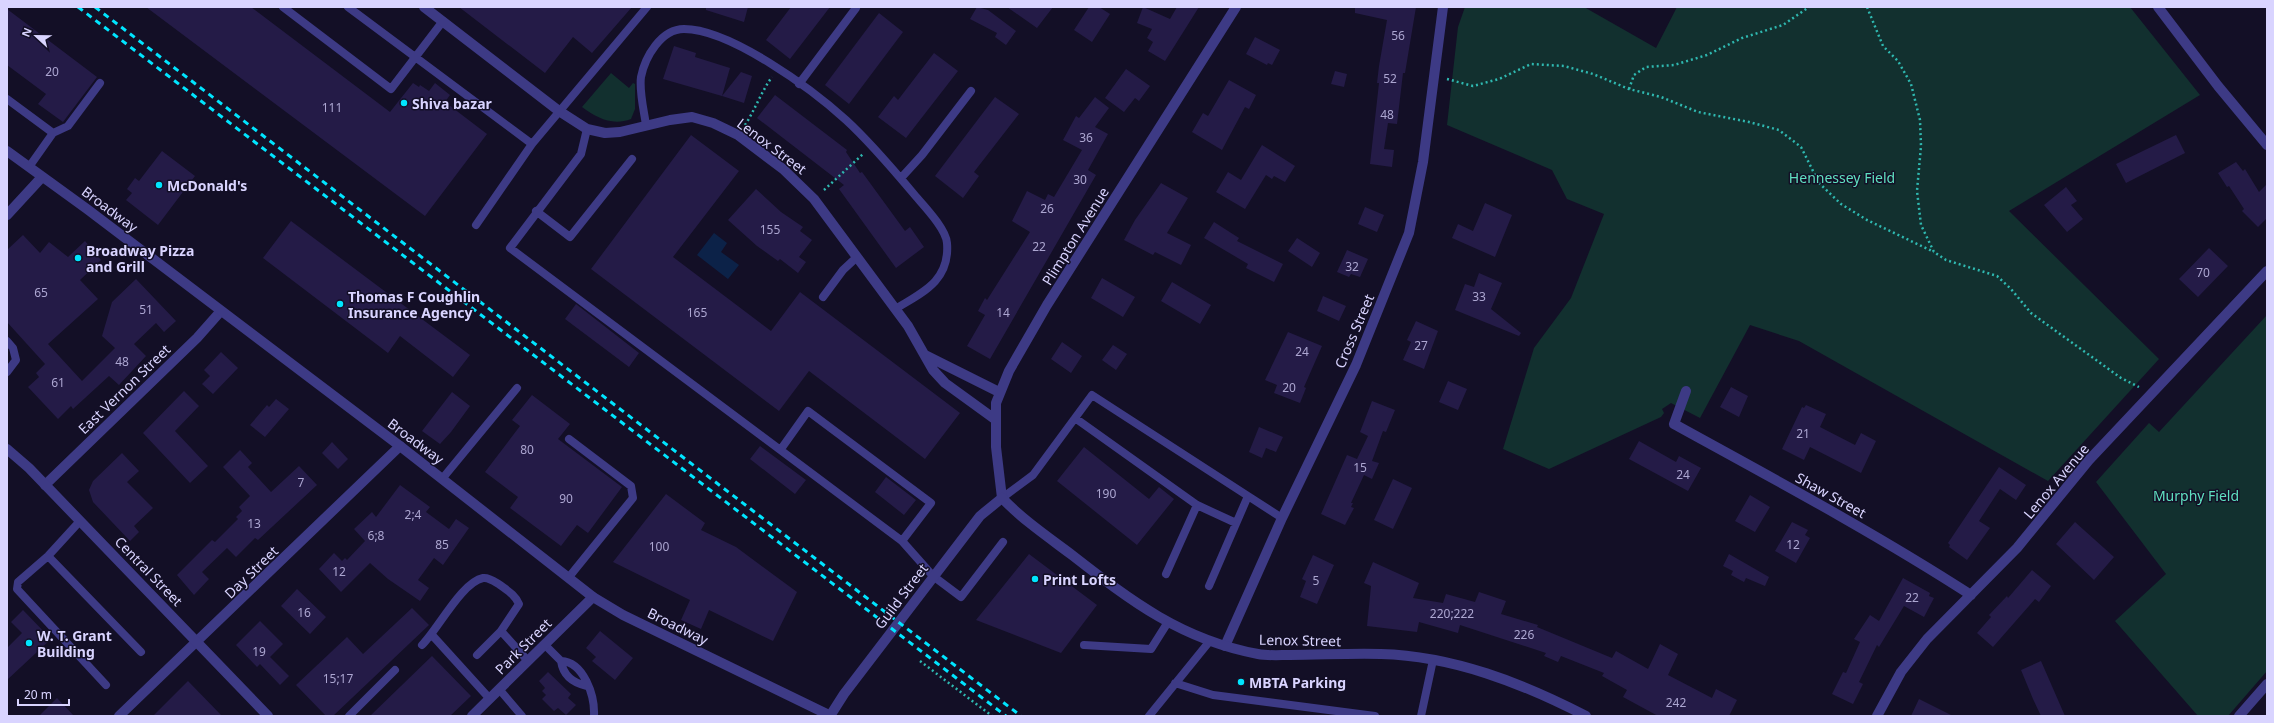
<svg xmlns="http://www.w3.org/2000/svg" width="2274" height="723" font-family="'Noto Sans',sans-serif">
<rect width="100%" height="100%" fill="#130f26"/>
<path fill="#12302f" d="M1465,7H1584L1656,48L1677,7H2130L2200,95L2009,211L2159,359L2048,481L1799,341L1750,325L1700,418L1671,403L1662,409L1664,413L1661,417L1549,469L1503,449L1534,348L1571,298L1604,214L1567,199L1552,170L1447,125L1458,27Z
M611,73L629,88L633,83L635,84V109L631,119C612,126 597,118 582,107Z
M2267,315V671L2228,716H2198L2115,621L2166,574L2096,482L2149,423L2159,432Z"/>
<path fill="#0c2248" d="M714,233L727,243L721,252L739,265L728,279L697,255Z"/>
<path fill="#241b47" d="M146,7H251L390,112L413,83L419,87L420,85L429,91L435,83L450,95L445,102L487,134L425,216Z
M459,7H632L592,53L573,37L545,73Z
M706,7H748L744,22L706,10Z
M791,7H830L790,59L766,40Z
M977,7L988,10L1016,31L1006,45L995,37L997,33L970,19Z
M1007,7H1053L1037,28Z
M1089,7H1099L1110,14L1092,42L1074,30Z
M1143,7L1170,19L1177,7H1199L1165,61L1148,51L1153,42L1147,38L1152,29L1137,23Z
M1355,7H1416L1405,73H1403L1397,124L1388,123L1384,149L1394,150L1392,167L1370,164L1379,83H1377L1379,66L1387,20L1355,13Z
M7,9L97,77L63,122L38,104L46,94L7,65Z
M879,13L903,32L849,104L825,85Z
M1255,37L1280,50L1272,65L1268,63L1267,65L1246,54Z
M674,46L696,53L695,57L730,68L722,96L663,79Z
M934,53L958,71L906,138L878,117L894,96L898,100Z
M1126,69L1150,86L1139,101L1135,98L1124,112L1105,98Z
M1335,71L1347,74L1344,87L1331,84Z
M741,72L752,76L744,103L722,96Z
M1229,80L1256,95L1249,109L1245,107L1222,150L1192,132L1203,113L1208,116Z
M775,95L847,150L846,152L860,173L862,172L905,231L910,227L924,247L896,268L839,189L844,185L757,118Z
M995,97L1019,114L974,172L979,176L963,198L935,176Z
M1095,97L1109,108L1095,127L1108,134L1088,170L1096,175L990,359L967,346L985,315L978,311L985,298L987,300L1030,232L1012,221L1027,191L1045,200L1048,194L1054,197L1082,150L1063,140L1076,116L1079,118Z
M691,135L739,171L673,257L771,331L800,292L960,413L925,459L809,371L779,411L591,269Z
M2176,135L2185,153L2126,183L2116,164Z
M1262,145L1295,166L1285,182L1274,176L1272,179L1266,175L1245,209L1216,192L1228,172L1241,180Z
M162,151L195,176L158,225L126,200L132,193L127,189L135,178L139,181Z
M2236,162L2243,171L2245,169L2259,192L2267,184V218L2258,227L2242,211L2244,209L2229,186L2227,187L2218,173Z
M1161,183L1188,198L1167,233L1191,245L1181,265L1155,252L1153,255L1124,240L1135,220Z
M2066,187L2077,201L2071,205L2083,219L2067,232L2044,205Z
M756,189L781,212L803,227L800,231L812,240L799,257L806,262L798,273L780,259L778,261L757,246L728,220Z
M1485,203L1512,215L1495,257L1452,238L1458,224L1473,231Z
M1365,207L1384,215L1377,232L1358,224Z
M291,221L470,355L453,377L400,336L388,353L263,258Z
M1214,222L1239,238L1237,241L1283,264L1274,282L1246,268L1248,264L1204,238Z
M23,235L40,253L49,242L68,257L85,241L101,260L80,280L98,299L48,344L82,381L115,348L102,336L112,302L136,279L176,321L164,332L156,323L134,344L146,356L119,385L109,376L73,409L71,406L58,419L28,387L39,377L36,373L45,364L7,322V250Z
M1297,238L1320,253L1312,267L1288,251Z
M2209,248L2228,266L2198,297L2179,279Z
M1347,250L1368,259L1360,277L1351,274L1349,277L1337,272Z
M1479,273L1502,283L1491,309L1521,333L1519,336L1455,310L1465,284L1474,287Z
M1102,278L1135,297L1123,317L1091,298Z
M1172,282L1211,305L1200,324L1161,301Z
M1323,296L1346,306L1339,321L1317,311Z
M576,304L639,353L629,367L565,319Z
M1416,321L1438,331L1424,369L1403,360L1411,342L1407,340Z
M1288,332L1322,346L1304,387L1306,388L1300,403L1274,393L1277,385L1265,380Z
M1062,342L1082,356L1071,373L1051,359Z
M1113,345L1127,354L1116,370L1102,360Z
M221,352L238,368L213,394L202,384L210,376L204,370Z
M1448,381L1467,389L1458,410L1439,402Z
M1731,387L1748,396L1739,417L1720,407Z
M184,391L199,406L175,431L208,466L190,483L143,433Z
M452,392L470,406L451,432L440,444L422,431Z
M532,395L570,424L558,439L622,487L588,533L577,525L561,546L510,508L518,497L485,472L520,426L512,420Z
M276,399L289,409L265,437L250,425L267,405L269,407Z
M1372,401L1395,410L1386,432L1383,431L1372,461L1379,463L1372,479L1364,475L1351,503H1353L1351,507L1354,508L1345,525L1321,514L1347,455L1357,459L1368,436L1360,432Z
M1806,405L1826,414L1820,427L1855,445L1861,433L1876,441L1861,473L1810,447L1804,460L1782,449L1802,407L1804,408Z
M1259,427L1283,437L1276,452L1266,448L1262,458L1249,452Z
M1639,441L1676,462L1679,456L1701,468L1688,491L1629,459Z
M332,442L348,459L338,469L322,453Z
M760,446L806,480L795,494L750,459Z
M1084,447L1149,499L1159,487L1174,499L1137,545L1057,481Z
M240,450L252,463L248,467L271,492L299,466L317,485L258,540L255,538L236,557L227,548L202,572L209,579L194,595L177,575L212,540L215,542L238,519L236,517L242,511L239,507L250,496L223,467Z
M122,453L139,471L127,482L153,508L134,526L139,532L130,541L93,502L89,490L93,481Z
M1999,467L2026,485L2016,500L2000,489L1979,521L1990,528L1967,560L1949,547L1950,545L1948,543Z
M886,477L916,500L904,515L875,492Z
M1393,479L1412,488L1393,529L1374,520Z
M400,485L430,507L426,512L449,529L456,519L469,528L443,565L434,558L418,580L429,588L420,601L388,579L370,563L341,592L319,569L334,553L342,561L345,558L347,560L365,541L354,529L372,512L376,517Z
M666,494L705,523L701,530L736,547L797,592L773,641L709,610L701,629L681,620L690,600L613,562Z
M1750,495L1770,507L1755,532L1735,521Z
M1792,522L1808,530L1805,535L1810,538L1796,563L1775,551Z
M2075,522L2114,557L2094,580L2056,544Z
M1029,554L1097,605L1061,653L976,620Z
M1729,554L1769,577L1765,586L1746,578L1744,582L1731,575L1733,571L1723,566Z
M1313,555L1334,565L1317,604L1300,597L1306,581L1302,579Z
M1373,562L1419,583L1413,598L1443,603L1446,594L1475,602L1479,592L1506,601L1501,614L1538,625L1537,627L1612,658L1616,651L1648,669L1660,644L1678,654L1668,675L1712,698L1716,689L1737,700L1729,716H1658L1623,697L1627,690L1602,676L1604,673L1561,656L1558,662L1544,656L1546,653L1460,625L1458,633L1419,622L1417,632L1367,626L1371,586L1364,583Z
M2032,570L2051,586L2039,602L2035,599L1993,647L1977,633L1991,617L1989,615L2007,596L2008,598Z
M1903,578L1930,593L1929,596L1934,598L1924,617L1904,606L1879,647L1877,645L1859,682L1863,684L1853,704L1832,694L1843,672L1846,673L1860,642L1854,639L1870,615L1879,621Z
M297,589L326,617L310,634L281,606Z
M412,608L429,625L333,716H326L296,685L347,637L363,654Z
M23,610L51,639L7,680V648L22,633L11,622Z
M260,621L283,644L270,657L289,676L280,685L260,664L257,667L236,645Z
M600,631L633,658L615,680L592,661L596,657L586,648Z
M432,656L471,696L450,716H370Z
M2041,661L2065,716H2041L2033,699L2021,670Z
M548,672L571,694L568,698L576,705L566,715L558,708L554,711L542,699L546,695L542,691L545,688L539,681Z
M188,681L222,716H153Z
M57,698L74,716H39Z
M1919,699L1953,716H1911Z"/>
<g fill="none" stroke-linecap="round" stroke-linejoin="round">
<path stroke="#2fb8b0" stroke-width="2.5" stroke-dasharray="2 3" stroke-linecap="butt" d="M1867,7L1883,46L1898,61L1911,84L1920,120L1921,146L1917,191L1921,225L1934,252L1946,260L1997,276L2011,289L2031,313L2121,378L2139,387
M1447,79L1473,86L1499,79L1531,64L1564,66L1593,74L1629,89L1661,97L1698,112L1749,122L1779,130L1801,147L1819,183L1841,204L1867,220L1934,252
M1629,89L1634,75L1646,67L1674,65L1707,55L1742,38L1783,25L1809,7
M745,125C755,110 761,92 772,77
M824,190L863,154
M920,661L992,716"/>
<path stroke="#3d3a85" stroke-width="8" d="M283,7L391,89L443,21
M348,7L532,144
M799,84L856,8
M7,99L53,133L29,167
M646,125C644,111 639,91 641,77C645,57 661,29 684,29C730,29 812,89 846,120C870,142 892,168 913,193C922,204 946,228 947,243C950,280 924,292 895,309
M587,129L581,154L510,248L902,541L933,576L961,597L1003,542
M53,133L68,126L100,83
M901,178L922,155L971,91
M536,211L570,237L632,159
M476,225L532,144L647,7
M823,297L843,270L857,257
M7,341L13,348L16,360L7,372
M1075,418L1197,505L1236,523
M781,449L808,411L931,503L902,541
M442,479L517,388
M1248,496L1282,518
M1002,498L1033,475L1092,395L1248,496L1209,586
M80,521L48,556L18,582L17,589L106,685
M48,556L141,652
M1166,574L1197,505
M569,577L633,498L631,486L569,439
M432,635L490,699
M422,645C438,629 462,582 483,578C489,577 495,582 500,585C508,591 515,595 519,604L501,631L528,661
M545,645L561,661
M1084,645L1151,649L1168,622
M477,655L501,631
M1175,683L1213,695L1375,716
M587,686C573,683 563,675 561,661C584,662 595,696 594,716
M499,689L522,716
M349,716L395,670
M1149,716L1209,642
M1421,716L1433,660"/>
<path stroke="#3d3a85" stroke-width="10" d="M424,7L559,111L587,129L605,133L620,132L670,120L692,117L713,123L738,135L783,169L814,199L908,326L933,370L945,383L996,420
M925,355L999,392
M1686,391L1674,424C1774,479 1875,533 1971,595
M45,485L197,338L220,312
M1002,498L996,447V403L1009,371L1047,305L1236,7
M1225,646L1282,518L1356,365L1409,233L1423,162L1443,7
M119,716L400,446
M472,716L593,597
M1877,716L1901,672L1927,639L2017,548L2089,460L2267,271
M2239,716L2267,684"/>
<path stroke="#3d3a85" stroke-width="10" d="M2158,7L2218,86L2267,145
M7,151L87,209L400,446L593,597L623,615L831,716
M7,215L42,177
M7,449L29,468L268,716
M830,716L844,694L980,516L1002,498C1023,520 1048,537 1072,555C1131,601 1182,640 1258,654C1268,656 1280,655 1290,655C1320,655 1350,653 1381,654C1453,656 1522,683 1586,716"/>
<path stroke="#00e5ff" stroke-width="3" stroke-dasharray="6 5" stroke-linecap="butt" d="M78,7L1006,716
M95,7L1021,716"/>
</g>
<g fill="#00e5ff" stroke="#130f26" stroke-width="1.5">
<circle cx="404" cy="103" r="4"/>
<circle cx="159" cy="185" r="4"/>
<circle cx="78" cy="258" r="4"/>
<circle cx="340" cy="304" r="4"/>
<circle cx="1035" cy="579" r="4"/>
<circle cx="29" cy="643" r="4"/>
<circle cx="1241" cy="682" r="4"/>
</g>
<g text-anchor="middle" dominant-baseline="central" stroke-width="3" stroke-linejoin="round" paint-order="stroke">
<g font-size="12" fill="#aca6d1">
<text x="1398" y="35">56</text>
<text x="52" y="71">20</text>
<text x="1390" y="78">52</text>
<text x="332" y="107">111</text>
<text x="1387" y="114">48</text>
<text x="1086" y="137">36</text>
<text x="1080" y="179">30</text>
<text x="1047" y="208">26</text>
<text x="770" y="229">155</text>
<text x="1039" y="246">22</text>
<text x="1352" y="266">32</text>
<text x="2203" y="272">70</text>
<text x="41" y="292">65</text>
<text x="1479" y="296">33</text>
<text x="146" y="309">51</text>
<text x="697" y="312">165</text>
<text x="1003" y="312">14</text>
<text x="1421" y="345">27</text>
<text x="1302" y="351">24</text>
<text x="122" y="361">48</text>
<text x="58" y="382">61</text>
<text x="1289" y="387">20</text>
<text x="1803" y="433">21</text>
<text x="527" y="449">80</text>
<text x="1360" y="467">15</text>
<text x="1683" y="474">24</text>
<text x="301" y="482">7</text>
<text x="1106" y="493">190</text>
<text x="566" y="498">90</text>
<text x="413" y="514">2;4</text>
<text x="254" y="523">13</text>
<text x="376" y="535">6;8</text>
<text x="442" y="544">85</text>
<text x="1793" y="544">12</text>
<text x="659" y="546">100</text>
<text x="339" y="571">12</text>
<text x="1316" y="580">5</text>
<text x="1912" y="597">22</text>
<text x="304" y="612">16</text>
<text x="1452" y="613">220;222</text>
<text x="1524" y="634">226</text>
<text x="259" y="651">19</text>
<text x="338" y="678">15;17</text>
<text x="1676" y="702">242</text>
</g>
<g font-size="14" font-weight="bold" fill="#d9d4ff" stroke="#130f26" text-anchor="start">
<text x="412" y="103">Shiva bazar</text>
<text x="167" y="185">McDonald's</text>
<text x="86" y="250">Broadway Pizza<tspan x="86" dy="16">and Grill</tspan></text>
<text x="348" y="296">Thomas F Coughlin<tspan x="348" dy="16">Insurance Agency</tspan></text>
<text x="1043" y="579">Print Lofts</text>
<text x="37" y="635">W. T. Grant<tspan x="37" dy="16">Building</tspan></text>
<text x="1249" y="682">MBTA Parking</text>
</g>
<g font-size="14" fill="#d9d4ff" stroke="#130f26">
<text transform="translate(772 146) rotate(37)">Lenox Street</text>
<text transform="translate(110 209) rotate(37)">Broadway</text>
<text transform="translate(1075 236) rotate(-58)">Plimpton Avenue</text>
<text transform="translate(1354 331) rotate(-67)">Cross Street</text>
<text transform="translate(124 389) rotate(-44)">East Vernon Street</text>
<text transform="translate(416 441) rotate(37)">Broadway</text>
<text transform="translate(2056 481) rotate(-50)">Lenox Avenue</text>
<text transform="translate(1831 495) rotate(29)">Shaw Street</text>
<text transform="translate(149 571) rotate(46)">Central Street</text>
<text transform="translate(251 572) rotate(-44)">Day Street</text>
<text transform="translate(901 596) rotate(-53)">Guild Street</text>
<text transform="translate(678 626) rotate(26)">Broadway</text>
<text transform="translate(1300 640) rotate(1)">Lenox Street</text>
<text transform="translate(523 646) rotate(-45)">Park Street</text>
</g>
<g font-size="14" fill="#5fe0c0" stroke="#130f26">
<text x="1842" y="177">Hennessey Field</text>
<text x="2196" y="495">Murphy Field</text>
</g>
</g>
<rect width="2274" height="723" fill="none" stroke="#d9d4ff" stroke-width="16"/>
<g transform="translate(36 36) rotate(292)" stroke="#130f26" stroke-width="3" paint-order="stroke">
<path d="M0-3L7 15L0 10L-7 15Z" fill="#d9d4ff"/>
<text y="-6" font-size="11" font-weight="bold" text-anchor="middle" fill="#d9d4ff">N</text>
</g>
<path d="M18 699v6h51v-6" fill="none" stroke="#d9d4ff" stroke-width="2"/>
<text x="24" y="699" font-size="12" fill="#d9d4ff" stroke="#130f26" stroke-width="3" paint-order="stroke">20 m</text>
</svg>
